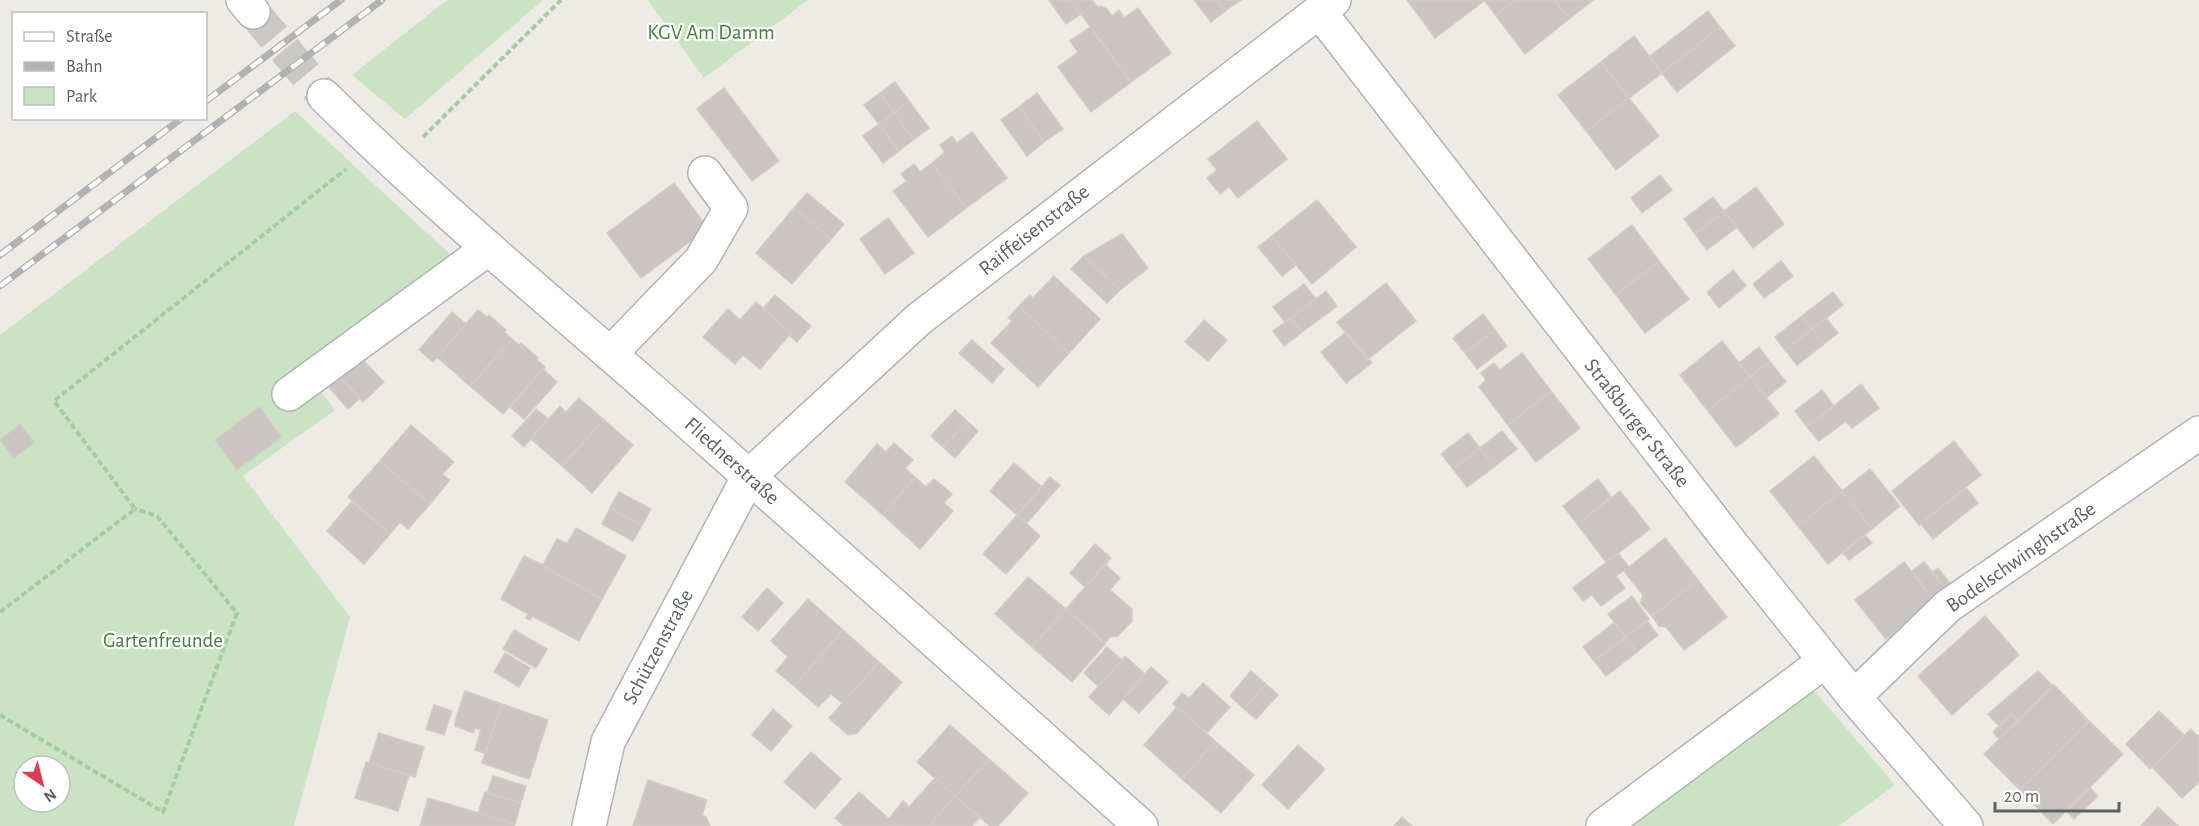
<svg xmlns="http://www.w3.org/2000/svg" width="2199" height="826" font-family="'Alegreya Sans',sans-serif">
<rect width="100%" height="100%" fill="#eeeae5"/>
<path fill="#cae4c3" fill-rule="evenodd" d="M447,0H543L405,119L352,75Z
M648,0H808L704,78Z
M295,111L467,270L316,385L335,410L243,476L350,617L294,826H0V335ZM24,766H60V802H24Z
M1811,687L1895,785L1839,826H1631L1629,824Z"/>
<path fill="#cac5c2" stroke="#d3cbc4" stroke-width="1.5" d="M1049,0H1070L1081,14L1066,24Z
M1070,0H1092L1095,4L1081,14Z
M1194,0H1217L1225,11L1211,22Z
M1217,0H1241L1225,11Z
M1407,0H1484V1L1435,38Z
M1484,0H1515L1496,16Z
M1515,0H1554L1569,19L1525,54L1496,16Z
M1554,0H1593L1569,19Z
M1095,4L1098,8L1100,6L1107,9L1112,16L1119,10L1124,18L1138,8L1171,53L1131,82L1081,14Z
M1708,11L1720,27L1662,73L1649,57Z
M1090,27L1131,82L1091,112L1058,67L1078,52L1070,41Z
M1720,27L1735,46L1677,92L1662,73Z
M1634,36L1662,73L1629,98L1601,62Z
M1601,62L1629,98L1586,131L1558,95Z
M895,82L909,101L894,113L880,93Z
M724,88L779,161L752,181L697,109Z
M880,93L894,113L879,124L864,105Z
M1037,93L1063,129L1044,142L1019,107Z
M1629,98L1659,136L1616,170L1586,131Z
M909,101L929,128L914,139L894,113Z
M1019,107L1044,142L1027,156L1001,120Z
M894,113L914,139L899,151L879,124Z
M1257,121L1287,159L1238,198L1229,187L1220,194L1207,178L1217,170L1208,159Z
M879,124L899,151L883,163L863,136Z
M972,132L1007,178L966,208L932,163L945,152L940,145L952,136L957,143Z
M932,163L966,208L928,237L893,191L907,181L901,174L914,164L920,172Z
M1660,175L1672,190L1642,213L1631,198Z
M674,183L708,228L641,278L607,233Z
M1756,187L1784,224L1753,248L1724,211Z
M807,193L844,224L831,239L794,208Z
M1713,197L1724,211L1695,234L1684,219Z
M1317,200L1356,247L1312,284L1272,236Z
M794,208L831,239L792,284L756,253Z
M1724,211L1737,227L1707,250L1695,234Z
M888,218L914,253L885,274L860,239Z
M1632,225L1659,261L1616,295L1588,259Z
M1122,234L1148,268L1120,290L1084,256Z
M1272,236L1296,265L1282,276L1258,247Z
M1084,256L1120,290L1107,303L1071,269Z
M1659,261L1689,299L1645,333L1616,295Z
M1781,261L1793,276L1764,298L1753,284Z
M1733,270L1746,286L1719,308L1707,292Z
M1054,276L1100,319L1069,353L1019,306L1030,295L1033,298Z
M1386,283L1416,321L1367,360L1337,322Z
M1304,284L1316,299L1285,322L1273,307Z
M1326,291L1337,306L1302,332L1291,318Z
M1833,292L1843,305L1812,329L1802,316Z
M775,295L811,326L797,342L790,336L791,333L763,309Z
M756,302L791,333L760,369L743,355L735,364L703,337L728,309L740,320Z
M1019,306L1069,353L1038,387L991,343L1012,321L1008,318Z
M478,310L487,317L489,315L506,330L504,332L512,339L470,386L437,357Z
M452,312L466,324L433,362L419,350Z
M1483,314L1495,330L1465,353L1453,338Z
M1802,316L1812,329L1785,350L1775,337Z
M1291,318L1302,332L1284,346L1273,331Z
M1826,318L1838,333L1824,344L1812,329Z
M1204,320L1227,340L1208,361L1185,342Z
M1812,329L1824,344L1797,365L1785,350Z
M1495,330L1507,346L1477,369L1465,353Z
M1346,332L1372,363L1346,383L1321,352Z
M512,339L519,345L521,343L538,358L537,360L545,367L503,414L470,386Z
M972,340L1004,369L992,383L959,353Z
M1722,341L1750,377L1708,411L1680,375Z
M1759,347L1770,362L1750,377L1739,363Z
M1522,353L1551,391L1508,425L1479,387L1486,380L1481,373L1494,363L1500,370Z
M361,358L384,382L363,402L340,377Z
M1770,362L1786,382L1766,398L1750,377Z
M543,369L557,382L524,419L510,407Z
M337,374L360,398L348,409L327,385Z
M1750,377L1779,414L1736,447L1708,411Z
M1861,384L1879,408L1852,428L1846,421L1819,441L1807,427Z
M1822,390L1834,406L1807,427L1795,411Z
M1551,391L1580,428L1536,462L1508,425Z
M579,398L604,420L562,466L531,439L560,406L566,412Z
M259,407L281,437L237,470L215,440Z
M536,409L548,419L524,447L512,436Z
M955,410L967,421L943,447L931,436Z
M604,420L633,445L592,493L562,466Z
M967,421L978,431L955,458L943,447Z
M20,424L34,442L14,458L0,440Z
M411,425L454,462L442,474L450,480L430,504L380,461Z
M1502,431L1517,449L1494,467L1480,448Z
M1468,433L1480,448L1453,469L1441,454Z
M1954,441L1981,475L1919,525L1892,491Z
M894,443L913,460L905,468L915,477L883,515L845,482L877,444L886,452Z
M1480,448L1494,467L1467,487L1453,469Z
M1814,456L1842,491L1798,526L1770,491Z
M380,461L430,504L408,529L400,522L390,534L348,497Z
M1014,463L1042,487L1017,515L990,491Z
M1870,469L1900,506L1872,529L1842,491Z
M915,477L926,487L934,479L952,494L944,503L953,511L920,549L883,515Z
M1050,477L1060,485L1026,524L1017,515Z
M1598,479L1611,497L1577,524L1563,506Z
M1966,488L1978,503L1933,539L1921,524Z
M1620,491L1650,529L1606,562L1577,524Z
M1842,491L1872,529L1828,564L1798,526Z
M619,492L651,509L642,525L610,508Z
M352,501L390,534L364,564L327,531Z
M610,508L642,525L633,541L602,524Z
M1017,515L1040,536L1006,574L983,554Z
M576,528L626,556L602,599L550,570L543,565L557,539L567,544Z
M1865,535L1872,543L1849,560L1843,553Z
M1665,538L1698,580L1652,616L1640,603L1643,595L1624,571Z
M1095,544L1111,558L1085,587L1070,573Z
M1618,553L1629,567L1616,576L1625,588L1601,606L1592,595L1583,601L1573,588Z
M524,556L543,565L550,570L602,599L579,641L532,616L530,620L526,618L528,614L501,599Z
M1904,562L1934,600L1886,639L1855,600Z
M1924,562L1947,590L1934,600L1912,571Z
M1105,564L1120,578L1110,590L1132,609V621L1118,636L1110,637L1105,643L1066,609Z
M1938,568L1952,586L1947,590L1933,572Z
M1028,577L1066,609L1032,647L995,614Z
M1698,580L1727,617L1684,650L1666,627L1659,626L1652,616Z
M767,588L783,603L758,631L742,617Z
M1632,596L1649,619L1626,637L1608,614Z
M808,599L843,630L794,686L776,671L788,657L771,641Z
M1066,609L1105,644L1072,682L1032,647Z
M1985,616L2019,655L1952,715L1918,676Z
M1647,621L1658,635L1637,652L1626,637Z
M1614,623L1626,637L1594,661L1583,647Z
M514,630L547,649L536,668L503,649Z
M843,630L879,662L842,703L831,694L818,707L794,686Z
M1626,637L1637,652L1606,676L1594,661Z
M1107,647L1122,660L1098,686L1084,673Z
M505,653L530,668L519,687L494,672Z
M1125,656L1145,674L1109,715L1089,697Z
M879,662L902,682L857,733L848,735L829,718Z
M1151,667L1168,682L1139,713L1123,699Z
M1251,671L1266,684L1244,709L1230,696Z
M2038,671L2053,686L2018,721L2011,714L1999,726L1988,714Z
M1203,683L1230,707L1207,733L1173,704L1182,693L1189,698Z
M1266,684L1278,695L1256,719L1244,709Z
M2054,685L2089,721L2020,790L1984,754Z
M465,691L502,704L485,753L475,750L481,730L475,728L473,733L455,726V721Z
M502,704L548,720L529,779L482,763Z
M434,705L452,711L444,735L426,729Z
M1177,707L1215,741L1182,779L1144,745Z
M773,709L792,726L771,751L752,735Z
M2159,711L2184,735L2150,769L2126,744Z
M2011,714L2018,721L1999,739L1993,732Z
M2089,721L2123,754L2053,824L2020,790Z
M950,725L989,759L955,796L917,762Z
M2191,729L2199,737V782L2182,798L2152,767Z
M379,733L424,747L415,777L369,763Z
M1215,741L1254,775L1221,813L1182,779Z
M1298,745L1325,769L1288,809L1262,785Z
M811,752L841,779L815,809L784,782Z
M989,759L1028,793L998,826H990L955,796Z
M366,762L409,775L398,811L355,798Z
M493,776L526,786L521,803L487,793Z
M935,778L955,796L929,826H897L889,819L903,801L909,807Z
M648,780L707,800L702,815L706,817L710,826H633Z
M2090,788L2098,796L2074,819L2067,811Z
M485,792L521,803L515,824L478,813Z
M859,792L889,819L897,826H844L835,818Z
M955,796L980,817L972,826H929Z
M428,798L515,824L514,826H420Z
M2158,807L2178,826H2141Z
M1402,817L1412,826H1394Z"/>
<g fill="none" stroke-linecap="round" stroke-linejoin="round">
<path stroke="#cac8c5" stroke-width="33" stroke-dasharray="33 16" stroke-linecap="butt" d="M253,12L324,96"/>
<defs>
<path id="minor" d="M243,0L253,12
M1319,11L1730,542L1854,697L1966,826
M324,96C432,203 550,301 664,401C824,542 982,684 1141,826
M610,354L701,260L731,208L705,173
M289,394L489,248
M1854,697L1948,606L2199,433
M589,826L608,742L749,476L919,319L1334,0
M1603,826L1825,661"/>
</defs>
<use href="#minor" stroke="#b0b4b7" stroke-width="36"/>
<path stroke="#a2cca4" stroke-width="4" stroke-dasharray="6 3" stroke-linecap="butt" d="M423,137L561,0
M0,612L135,509L54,401L346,169
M0,715L163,812L237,613L157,516L135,509"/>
<use href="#minor" stroke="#fff" stroke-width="33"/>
<defs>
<path id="rail" d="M206,101L341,0
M0,255L182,118
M0,286L382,0"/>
</defs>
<use href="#rail" stroke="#b1b2b3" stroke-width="7"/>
<use href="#rail" stroke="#fff" stroke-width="4.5" stroke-dasharray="14" stroke-linecap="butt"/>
</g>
<g text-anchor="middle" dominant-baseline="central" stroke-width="4.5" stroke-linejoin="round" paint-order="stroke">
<g font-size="21" fill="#457f3a" stroke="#fff">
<text x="711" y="32">KGV Am Damm</text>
<text x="163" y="640">Gartenfreunde</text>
</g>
<g font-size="21" fill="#5d6265" stroke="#fff">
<text transform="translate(1034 230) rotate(-38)">Raiffeisenstraße</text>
<text transform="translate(1637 423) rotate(52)">Straßburger Straße</text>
<text transform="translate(732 461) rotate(42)">Fliednerstraße</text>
<text transform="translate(2021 557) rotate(-35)">Bodelschwinghstraße</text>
<text transform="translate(658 647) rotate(-62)">Schützenstraße</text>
</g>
</g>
<rect x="12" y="12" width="195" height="108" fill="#ffffff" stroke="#bec0c1" stroke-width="1.5"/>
<rect x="24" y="32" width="30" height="9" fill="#ffffff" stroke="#bec0c1" stroke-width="1.5"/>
<text x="66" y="42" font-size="18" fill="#5d6265">Straße</text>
<rect x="24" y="62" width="30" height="9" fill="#b1b2b3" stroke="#bec0c1" stroke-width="1.5"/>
<text x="66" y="72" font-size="18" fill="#5d6265">Bahn</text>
<rect x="24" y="87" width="30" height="18" fill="#cae4c3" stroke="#bec0c1" stroke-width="1.5"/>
<text x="66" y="102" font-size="18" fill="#5d6265">Park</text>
<g transform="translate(42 784) rotate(145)"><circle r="28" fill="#ffffff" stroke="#bec0c1" stroke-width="1.5"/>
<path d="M0-4.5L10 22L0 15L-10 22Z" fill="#de3c52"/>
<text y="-9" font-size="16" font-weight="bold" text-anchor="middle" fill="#5d6265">N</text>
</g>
<path d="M1995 802v9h124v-9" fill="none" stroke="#5d6265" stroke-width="3"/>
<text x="2004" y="802" font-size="18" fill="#5d6265" stroke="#ffffff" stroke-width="4.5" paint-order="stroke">20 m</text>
</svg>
